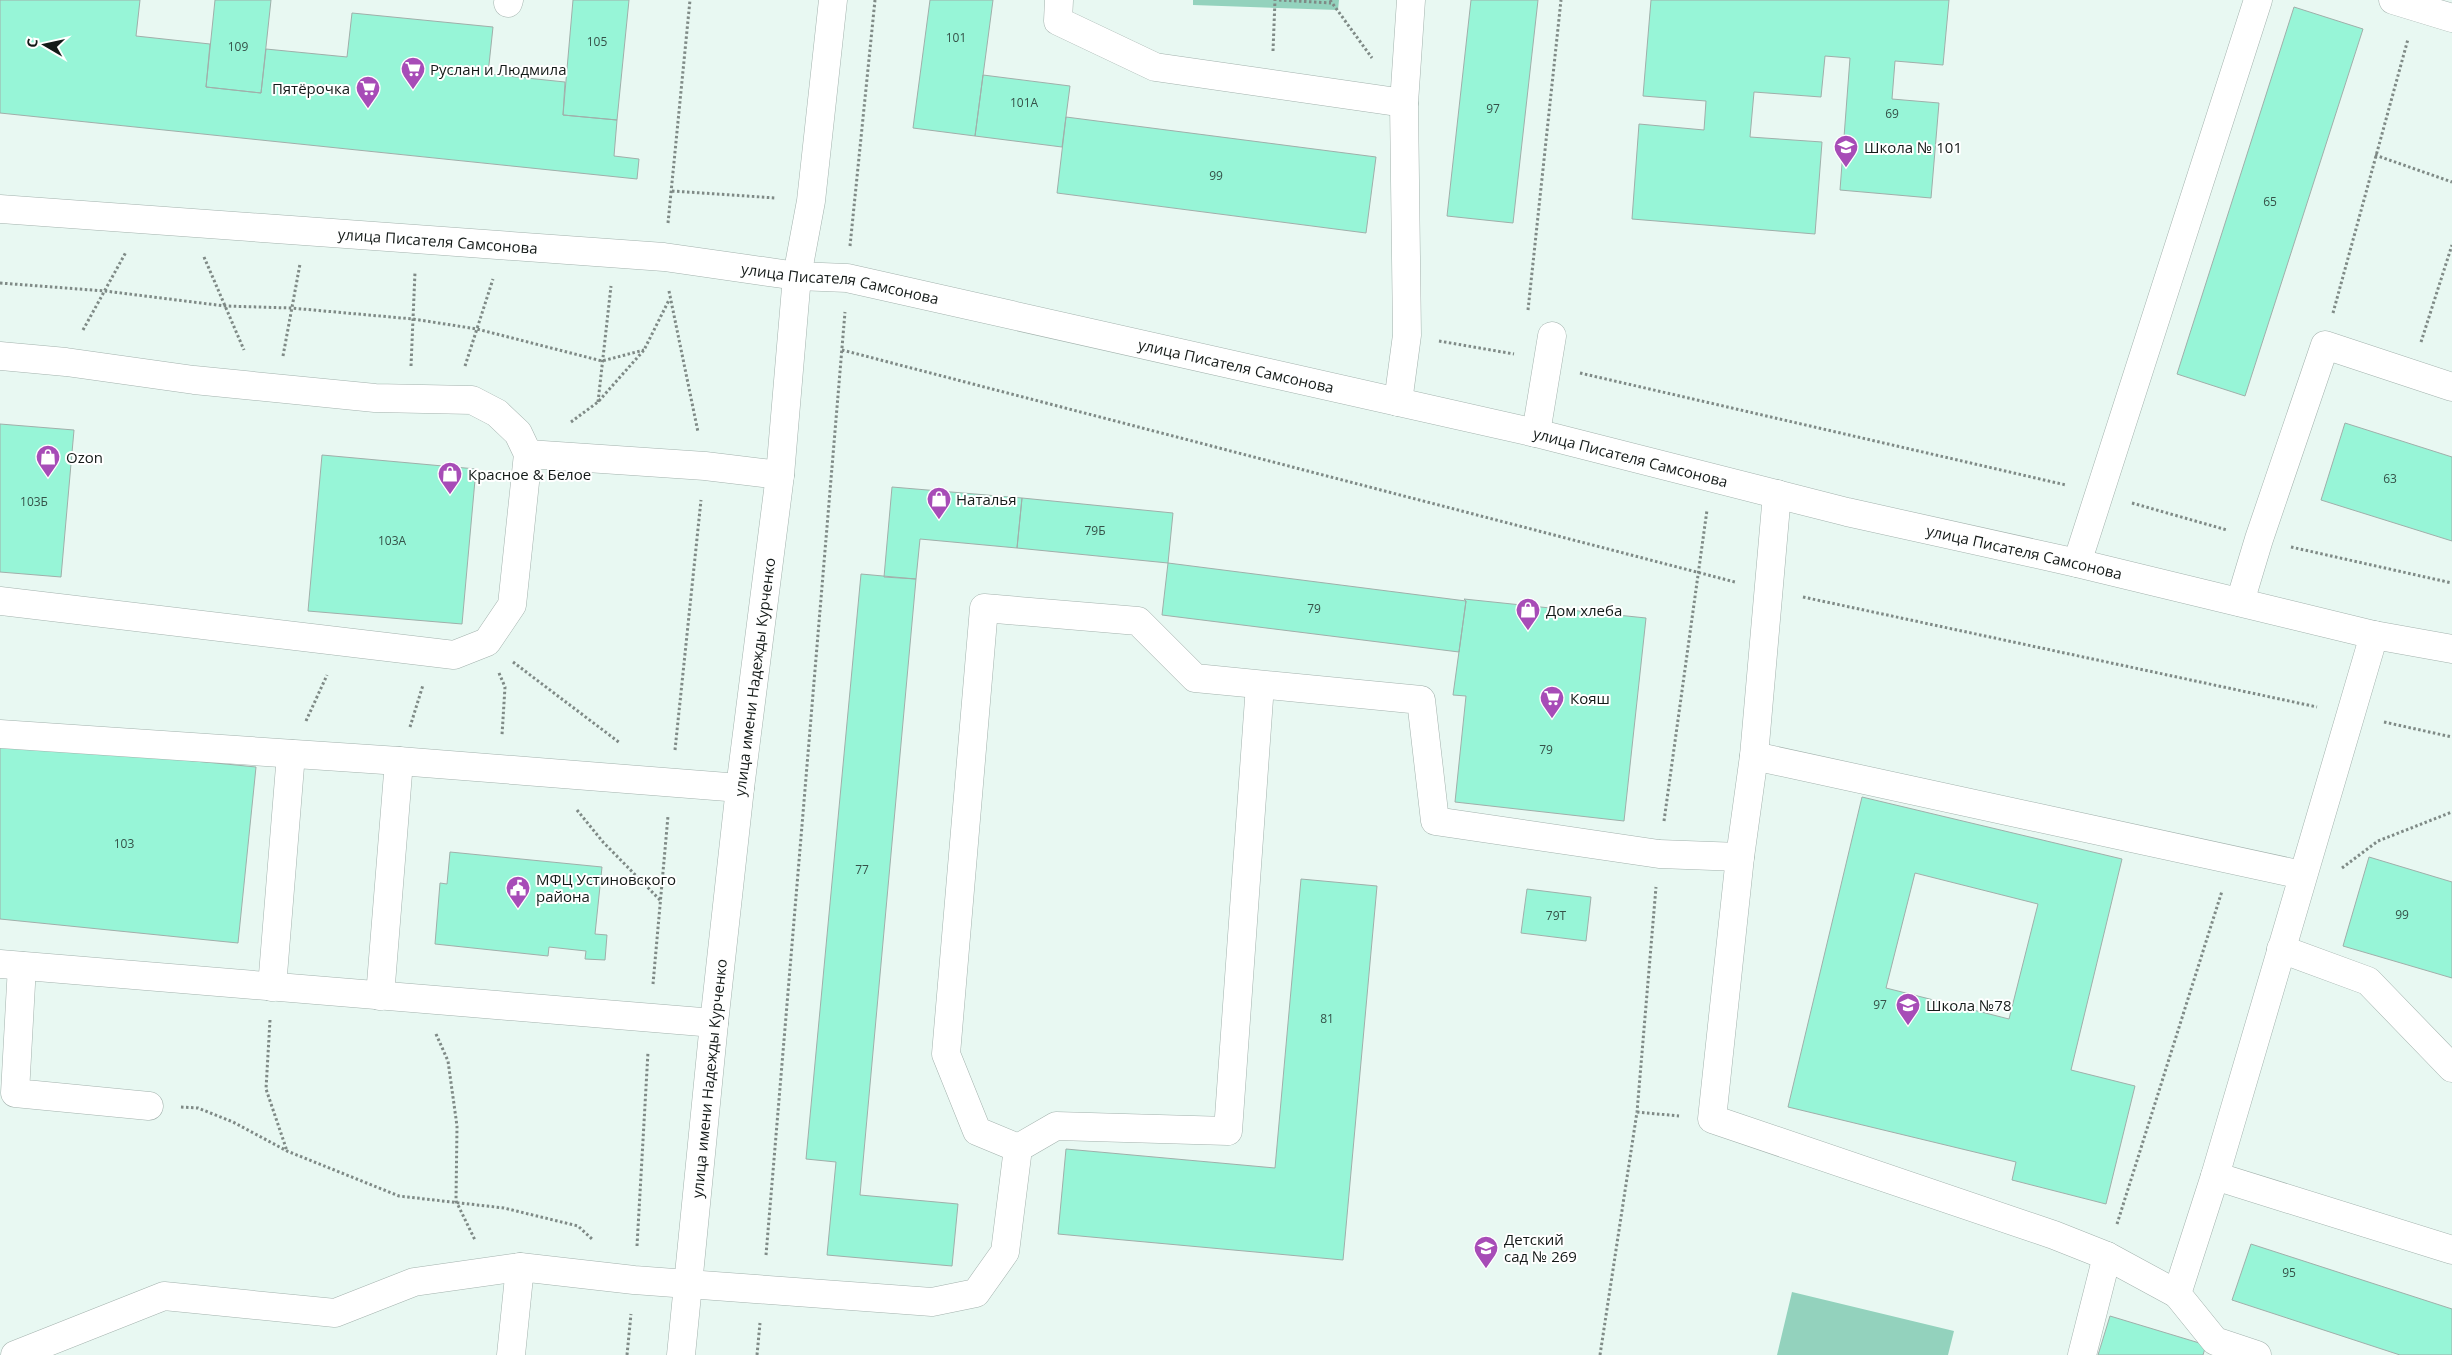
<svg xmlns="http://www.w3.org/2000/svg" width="2452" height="1355" font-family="'Open Sans',sans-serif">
<rect width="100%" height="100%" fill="#e8f8f2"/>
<path fill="#93d2bd" d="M1193,0H1339L1338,10L1193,5Z
M1792,1292L1954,1331L1948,1355H1777Z"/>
<path fill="#97f5d7" stroke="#a0afaa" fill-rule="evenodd" d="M0,0H140L136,36L210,44L206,87L261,93L266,49L347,57L352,13L493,27L488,74L565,82L563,115L617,120L614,156L639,159L637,179L0,113Z
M215,0H271L261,93L206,87Z
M573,0H629L617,120L563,115Z
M930,0H993L975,136L913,128Z
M1471,0H1538L1513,223L1447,216Z
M1651,0H1949L1943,65L1895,61L1892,99L1939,103L1931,198L1840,190L1850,58L1825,56L1821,97L1754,92L1750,137L1822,142L1815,234L1632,219L1639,124L1704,130L1706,101L1643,96Z
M2294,7L2363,29L2245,396L2177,374Z
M983,75L1070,86L1062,147L975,136Z
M1066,117L1376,157L1366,233L1057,193Z
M2345,423L2452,457V541L2321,500Z
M0,424L74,430L61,577L0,572Z
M322,455L476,469L462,624L308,611Z
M892,487L1022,498L1017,548L920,539L916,579L884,577Z
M1022,498L1173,513L1168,563L1017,548Z
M1168,563L1466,601L1459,652L1162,615Z
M861,574L916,579L860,1195L958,1204L952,1266L827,1255L836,1162L806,1159Z
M1464,599L1646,618L1624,821L1455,802L1466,696L1453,695L1466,601Z
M0,742L256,767L238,943L0,919Z
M1862,797L2122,859L2071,1070L2135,1086L2106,1204L2012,1180L2016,1162L1788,1107ZM1915,873L2038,904L2009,1019L1886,988Z
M450,852L602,867L595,934L607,935L605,960L585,959L586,951L549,947L548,956L435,944L440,883L447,884Z
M2369,857L2452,882V978L2343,946Z
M1301,879L1377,886L1343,1260L1058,1234L1066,1149L1275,1168Z
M1527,889L1591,897L1586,941L1521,933Z
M2251,1244L2452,1309V1355H2400L2232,1300Z
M2110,1316L2206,1345L2203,1355H2098Z"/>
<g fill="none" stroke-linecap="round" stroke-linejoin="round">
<defs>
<g id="minor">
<path d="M1059,0L1058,21L1155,67L1404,103"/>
<path d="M2393,0L2452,18"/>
<path d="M508,3L509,0"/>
<path id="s1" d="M0,209L664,257L797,276L847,278L1536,433L1847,512L2077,563L2374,635L2452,649"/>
<path d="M0,356L66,362L194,380L375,398L472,400L497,413L518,433L528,454L512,605L487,642L454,655L0,601"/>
<path d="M1398,402L1407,335L1404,103L1411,0"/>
<path d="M1536,433L1552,336"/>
<path d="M528,454L705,466L780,475"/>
<path d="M1777,494L1754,756L1740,857L1712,1119L2054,1235L2107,1256L2177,1294"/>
<path d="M2077,563L2258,0"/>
<path d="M2240,602L2259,539L2325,345L2452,387"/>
<path d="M0,734L399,761L740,788"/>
<path d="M1754,756L2302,875"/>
<path d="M2281,949L2368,981L2452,1068"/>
<path d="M0,964L714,1023"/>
<path d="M22,966L15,1093L149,1106"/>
<path d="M272,987L291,754"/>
<path d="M380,996L399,761"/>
<path d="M1018,1148L977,1131L946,1054L984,608L1138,621L1195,678L1421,700L1435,821L1659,854L1740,857"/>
<path d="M2215,1176L2452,1250"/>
<path d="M15,1355L164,1296L335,1313L414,1282L520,1267"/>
<path d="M511,1355L520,1267L634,1280L932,1302L976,1293L1005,1252L1018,1148L1056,1126L1228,1131L1260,685"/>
<path id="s2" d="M681,1355L714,1023L740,788L780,475L797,276L811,201L833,0"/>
<path d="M2082,1355L2107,1256"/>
<path d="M2257,1355L2215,1341L2177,1294L2215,1176L2374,635"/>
</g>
</defs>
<use href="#minor" stroke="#a3b2ad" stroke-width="29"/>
<path stroke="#7f8a86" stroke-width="3" stroke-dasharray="2.5 2.5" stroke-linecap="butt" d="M1279,0L1331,3
M1330,0L1372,58
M1273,51L1275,0
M2375,155L2452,182
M672,191L776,198
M668,223L690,0
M850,246L875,0
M204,257L244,350
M0,283L105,291L225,306L291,308L413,319L477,329L602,361L644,350
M669,291L698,432
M1528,310L1561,0
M2333,313L2408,39
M83,330L126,252
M1439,341L1514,354
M2421,342L2452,245
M842,350L1735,582
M283,356L300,264
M411,366L415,272
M465,366L493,279
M1580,373L2066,485
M598,402L611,286
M571,422L598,402L644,350L669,300
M2132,503L2227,530
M2291,547L2452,583
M1803,597L2317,707
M513,662L620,743
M499,673L505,687L502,735
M306,721L327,675
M2384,722L2452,737
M410,727L423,685
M675,750L701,500
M577,810L603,842L661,901
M1664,821L1707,510
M2342,868L2378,841L2452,812
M653,984L668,816
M270,1020L266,1089L287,1151
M436,1034L448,1061L457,1126L456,1201L475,1240
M181,1107L198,1108L233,1122L287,1151L399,1196L504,1208L578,1226L593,1240
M1637,1112L1679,1116
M2117,1224L2222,891
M637,1246L648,1052
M766,1255L845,312
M627,1355L631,1314
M757,1355L760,1323
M1600,1355L1637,1112L1656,887"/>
<use href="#minor" stroke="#fff" stroke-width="28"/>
</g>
<defs>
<symbol id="supermarket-pin" viewBox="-11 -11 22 30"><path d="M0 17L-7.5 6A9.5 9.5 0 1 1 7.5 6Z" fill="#a74cb7" stroke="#fff"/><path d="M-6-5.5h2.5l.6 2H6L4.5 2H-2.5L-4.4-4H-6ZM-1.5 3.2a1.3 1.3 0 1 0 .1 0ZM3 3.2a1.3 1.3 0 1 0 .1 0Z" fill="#fff"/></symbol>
<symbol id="school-pin" viewBox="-11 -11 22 30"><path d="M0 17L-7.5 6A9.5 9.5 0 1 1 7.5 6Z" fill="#a74cb7" stroke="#fff"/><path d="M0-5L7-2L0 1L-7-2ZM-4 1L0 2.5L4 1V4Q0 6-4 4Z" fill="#fff"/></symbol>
<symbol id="shop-pin" viewBox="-11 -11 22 30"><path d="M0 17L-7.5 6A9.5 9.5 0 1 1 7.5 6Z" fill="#a74cb7" stroke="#fff"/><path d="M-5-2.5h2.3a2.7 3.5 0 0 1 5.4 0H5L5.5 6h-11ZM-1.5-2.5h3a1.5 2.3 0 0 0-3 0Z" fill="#fff"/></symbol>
<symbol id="civic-pin" viewBox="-11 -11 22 30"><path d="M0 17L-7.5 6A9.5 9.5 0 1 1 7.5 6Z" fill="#a74cb7" stroke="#fff"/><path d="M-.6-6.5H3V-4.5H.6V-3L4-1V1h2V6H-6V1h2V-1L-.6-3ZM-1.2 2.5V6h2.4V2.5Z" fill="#fff"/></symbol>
</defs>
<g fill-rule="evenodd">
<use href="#supermarket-pin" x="399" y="55" width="28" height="38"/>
<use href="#supermarket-pin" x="354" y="74" width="28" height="38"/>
<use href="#school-pin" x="1832" y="133" width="28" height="38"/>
<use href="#shop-pin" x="34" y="443" width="28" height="38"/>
<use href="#shop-pin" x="436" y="460" width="28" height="38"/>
<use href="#shop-pin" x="925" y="485" width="28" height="38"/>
<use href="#shop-pin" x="1514" y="596" width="28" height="38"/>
<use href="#supermarket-pin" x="1538" y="684" width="28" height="38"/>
<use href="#civic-pin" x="504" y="874" width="28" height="38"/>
<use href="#school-pin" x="1894" y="991" width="28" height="38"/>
<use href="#school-pin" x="1472" y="1234" width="28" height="38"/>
</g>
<g text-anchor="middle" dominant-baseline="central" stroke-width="4" stroke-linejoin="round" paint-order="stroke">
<g font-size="12" fill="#355148">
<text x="956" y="37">101</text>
<text x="597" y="41">105</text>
<text x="238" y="46">109</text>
<text x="1024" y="102">101А</text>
<text x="1493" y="108">97</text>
<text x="1892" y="113">69</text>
<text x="1216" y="175">99</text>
<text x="2270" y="201">65</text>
<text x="2390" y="478">63</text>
<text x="34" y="501">103Б</text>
<text x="1095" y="530">79Б</text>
<text x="392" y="540">103А</text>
<text x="1314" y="608">79</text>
<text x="1546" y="749">79</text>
<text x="124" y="843">103</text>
<text x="862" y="869">77</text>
<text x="2402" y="914">99</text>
<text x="1556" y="915">79Т</text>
<text x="1880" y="1004">97</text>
<text x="1327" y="1018">81</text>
<text x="2289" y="1272">95</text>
</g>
<g font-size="15" fill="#141a18" stroke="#fff" text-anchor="start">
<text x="430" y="69">Руслан и Людмила</text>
<text x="350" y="88" text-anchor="end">Пятёрочка</text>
<text x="1864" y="147">Школа № 101</text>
<text x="66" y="457">Ozon</text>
<text x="468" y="474">Красное &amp; Белое</text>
<text x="956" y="499">Наталья</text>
<text x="1546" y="610">Дом хлеба</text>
<text x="1570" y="698">Кояш</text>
<text x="536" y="879">МФЦ Устиновского<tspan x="536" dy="17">района</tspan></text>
<text x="1926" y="1005">Школа №78</text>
<text x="1504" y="1239">Детский<tspan x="1504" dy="17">сад № 269</tspan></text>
</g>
<g font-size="15" fill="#141a18" stroke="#fff">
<text stroke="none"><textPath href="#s1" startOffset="439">улица Писателя Самсонова</textPath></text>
<text stroke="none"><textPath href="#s1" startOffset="844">улица Писателя Самсонова</textPath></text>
<text stroke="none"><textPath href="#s1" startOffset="1249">улица Писателя Самсонова</textPath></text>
<text stroke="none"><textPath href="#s1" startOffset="1654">улица Писателя Самсонова</textPath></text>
<text stroke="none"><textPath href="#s1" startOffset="2059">улица Писателя Самсонова</textPath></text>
<text stroke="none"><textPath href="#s2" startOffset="682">улица имени Надежды Курченко</textPath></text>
<text stroke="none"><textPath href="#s2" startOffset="278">улица имени Надежды Курченко</textPath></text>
</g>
</g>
<g transform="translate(45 45) rotate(279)" stroke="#ffffff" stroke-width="4" paint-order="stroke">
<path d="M0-4L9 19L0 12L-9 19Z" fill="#141a18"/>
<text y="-8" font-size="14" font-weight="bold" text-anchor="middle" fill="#141a18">С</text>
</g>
</svg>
